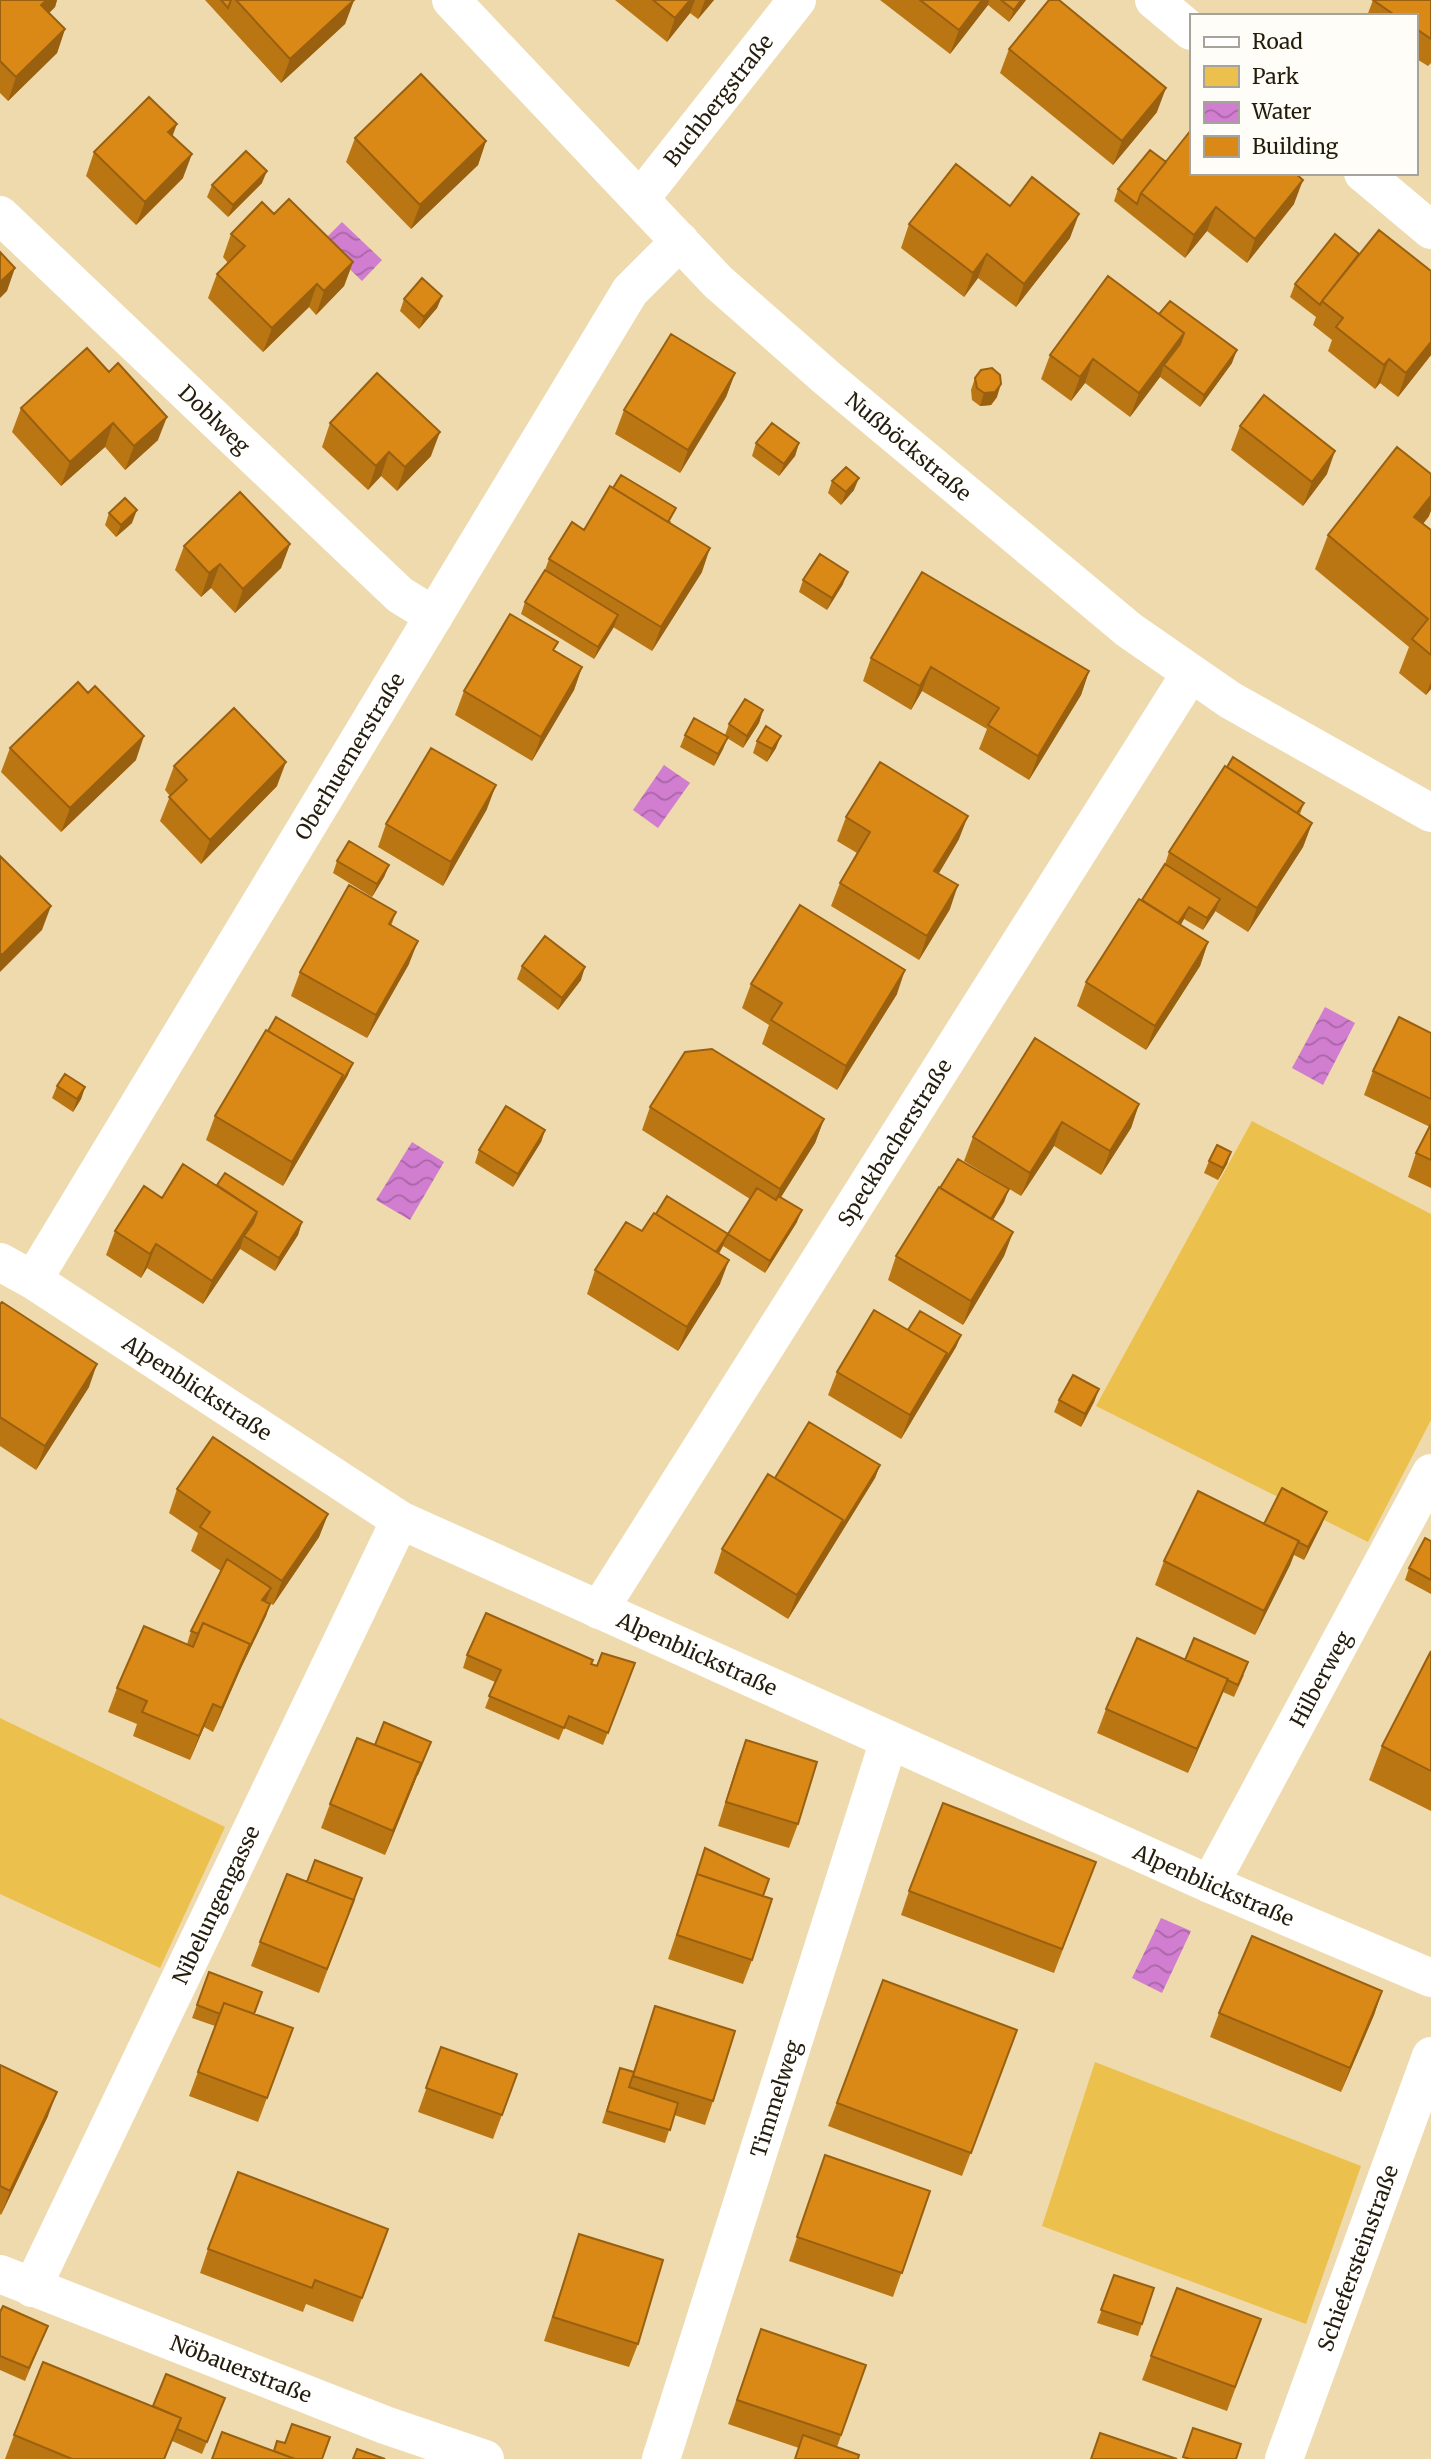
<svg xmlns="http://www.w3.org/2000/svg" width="1431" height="2459" font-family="Merriweather,serif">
<defs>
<pattern id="water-waves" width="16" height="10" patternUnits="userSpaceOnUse" patternTransform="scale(1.75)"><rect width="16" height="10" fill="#d17dd0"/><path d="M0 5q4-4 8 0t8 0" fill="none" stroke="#a966a7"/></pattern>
</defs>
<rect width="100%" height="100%" fill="#eedaad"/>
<path fill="#ecc04d" d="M1252,1121L1431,1214V1420L1368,1542L1096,1406Z
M0,1718L225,1827L160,1968L0,1894Z
M1095,2062L1361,2166L1306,2324L1042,2226Z"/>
<path fill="url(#water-waves)" d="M342,222L382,260L362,281L322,242Z
M664,765L690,783L658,828L633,810Z
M1325,1007L1355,1023L1323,1085L1292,1068Z
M412,1142L444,1162L410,1220L376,1200Z
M1161,1918L1191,1931L1162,1993L1132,1978Z"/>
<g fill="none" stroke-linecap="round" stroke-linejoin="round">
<g stroke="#fff" stroke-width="38">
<path id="s1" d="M451,0L718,282L827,378L1056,569L1129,630L1230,700L1431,813"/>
<path d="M1154,0L1191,31"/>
<path d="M1363,173L1431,230"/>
<path id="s2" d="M640,199L797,0"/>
<path id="s3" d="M0,215L400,595L434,616"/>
<path id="s4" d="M0,1262L33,1280L400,1520L1210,1884L1431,1978"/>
<path id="s5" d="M33,1280L630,291L680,241"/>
<path id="s6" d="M599,1610L1190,674"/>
<path id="s7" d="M1210,1884L1431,1473"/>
<path id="s8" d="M0,2274L385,2425L485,2459"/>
<path id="s9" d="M32,2288L400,1520"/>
<path id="s10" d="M661,2459L889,1740"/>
<path id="s11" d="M1284,2459L1431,2056"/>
</g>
</g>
<path fill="#bb7614" d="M0,0H57L55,7L49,13L65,29L57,53L8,101L0,93Z
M205,0H354L345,24L281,83Z
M615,0H714L698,19L690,13L667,42Z
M880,0H1026L1009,22L988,5L950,54Z
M1373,0H1431V63L1428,66L1415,58V16H1367Z
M1009,49L1157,112L1113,165L1000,73Z
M172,136L183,178L136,225L86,176L94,152Z
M355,138L486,141L478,165L411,229L346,162Z
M1166,162L1294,204L1247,263L1207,231L1185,258L1114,201L1118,189Z
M262,183L228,217L207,197L212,185Z
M1010,206L1070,238L1016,307L978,278L964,297L901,248L909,224Z
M274,214L353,262L344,286L316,315L309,307L263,352L208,298L217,274L228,263L223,257L231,234Z
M1295,284L1431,355L1398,397L1380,383L1375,389L1328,351L1332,340L1313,325L1316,317L1290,297Z
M442,296L437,308L419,329L400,311L404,299Z
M1159,314L1232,363L1200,407L1160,377L1130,417L1085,383L1071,401L1041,379L1050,355Z
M87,348L158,440L125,470L105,447L61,486L12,432L21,408Z
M735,373L726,397L680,473L615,434L624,410Z
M975,378L997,397L991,405L980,406L972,400L971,390Z
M330,423L431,456L397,491L381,476L368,490L322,447Z
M1240,426L1327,474L1303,506L1231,450Z
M756,443H799L795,456L779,476L752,456Z
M832,481L854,490L841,505L828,493Z
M109,513L132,523L116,537L105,525Z
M1429,516L1423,524L1431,530V689L1426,695L1399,673L1409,647L1315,569L1328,535Z
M671,521L670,523L702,572L652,651L613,627L594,659L521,614L525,602L545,570L549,559L584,530Z
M290,544L281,568L235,613L211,588L201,597L175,570L184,546Z
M803,580L843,584L827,610L799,592Z
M555,650L582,667L574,690L532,761L455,715L464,691Z
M871,658L1089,671L1081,695L1029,780L979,749L987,729L922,691L911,710L863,681Z
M763,710L759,723L743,748L727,738L723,749L714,766L680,747L685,735H725L729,724Z
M757,741L776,748L767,762L753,753Z
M10,748L136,760L61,832L1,772Z
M174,766L277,786L201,864L160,821L170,796L165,790Z
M1304,803L1300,814L1312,823L1303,847L1248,932L1215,911L1203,930L1184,919L1181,925L1208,942L1200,966L1146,1050L1077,1006L1086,982L1165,864L1169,852Z
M487,809L443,886L378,847L386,824Z
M846,817L959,839L939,873L950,909L919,960L831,906L840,883L857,853L837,841Z
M337,861L389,865L384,877L372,897L333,873Z
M396,912L391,926L409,964L367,1038L291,996L300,972Z
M522,966L581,980L558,1010L517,979Z
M751,984L897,994L837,1090L762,1044L769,1025L742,1008Z
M1431,1033V1188L1408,1177L1416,1153L1430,1127L1364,1095L1373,1071Z
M348,1075L283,1186L206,1140L215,1116Z
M57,1086L85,1087L81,1099L73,1112L52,1098Z
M1139,1104L1131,1128L1101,1175L1054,1146L1021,1196L964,1161L973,1137Z
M650,1107L824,1119L815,1143L781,1197L797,1222L765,1273L723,1246L719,1254L720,1284L678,1351L587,1294L595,1270L642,1231L656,1214L728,1234L750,1199L642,1130Z
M545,1130L541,1142L513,1187L475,1163L479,1150Z
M1231,1152L1227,1164L1218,1180L1204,1173L1209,1161Z
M217,1185L302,1222L298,1235L275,1271L240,1249L203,1304L147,1268L141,1278L106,1255L115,1231L162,1198Z
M1009,1189L1004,1202L993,1220L1013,1232L1004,1256L963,1325L888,1280L896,1256Z
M0,1304L89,1387L36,1470L0,1446Z
M908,1330L961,1335L956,1347L901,1439L828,1395L837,1372Z
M1099,1389L1094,1402L1081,1427L1054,1412L1059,1400Z
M880,1465L875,1478L788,1619L714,1573L722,1549L775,1478Z
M177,1489L328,1514L319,1537L273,1605L266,1601V1602L270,1604L266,1616L241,1668L213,1732L204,1727L190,1760L133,1736L137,1724L108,1712L117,1688L193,1647V1646L187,1644L191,1631L221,1571L191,1551L198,1533L169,1513Z
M1264,1524H1322L1304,1560L1294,1555L1290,1565L1255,1635L1155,1585L1164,1561Z
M1431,1541V1594L1405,1580L1409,1568Z
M1431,1651V1811L1369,1780L1382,1746Z
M467,1655L591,1664L597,1666L635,1663L603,1745L564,1728L559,1740L485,1708L495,1682L463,1668Z
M1185,1660L1244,1675L1234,1697L1223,1692L1188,1773L1097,1733L1106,1709Z
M746,1740L798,1824L789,1848L718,1826L737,1764Z
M431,1742L385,1855L321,1828L330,1804L375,1745Z
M705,1848L763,1896L752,1960L743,1984L668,1959Z
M1096,1862L1054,1973L901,1915L909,1891Z
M362,1878L319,1993L251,1966L260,1942L307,1882Z
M209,1972L254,2014L293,2028L258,2122L189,2096L215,2026L192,2018Z
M883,1980L1017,2030L962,2176L828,2126Z
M1382,1991L1374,2015L1341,2092L1210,2037L1219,2013Z
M655,2006L713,2101L705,2125L674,2115L665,2143L602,2123L616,2080L633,2072Z
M441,2047L517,2074L493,2139L418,2112Z
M0,2065L48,2116L1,2215L0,2214Z
M825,2155L930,2191L893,2297L789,2261Z
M388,2229L353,2322L306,2304L303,2312L200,2273L208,2249Z
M579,2234L638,2344L629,2367L544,2341Z
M1114,2275L1154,2288L1138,2336L1097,2323Z
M0,2312L48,2326L25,2381L0,2370Z
M1261,2319L1227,2411L1142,2380L1151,2356Z
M761,2329L866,2365L837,2447L799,2448L728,2424Z
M225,2398L202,2454L172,2441L165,2459H5L14,2435L153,2406Z"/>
<path fill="#996010" d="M47,0H57L55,7L33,29L41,5Z
M354,0L345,24L281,83L290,59Z
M690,0H695L690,13L667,42L675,18Z
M705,0H714L698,19Z
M982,0H989L988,5L950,54L959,30Z
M1021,0H1026L1009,22L1014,10Z
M65,29L57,53L8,101L16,77Z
M1166,88L1157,112L1113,165L1122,141Z
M177,124L168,148V132Z
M486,141L478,165L411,229L420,205Z
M192,154L183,178L136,225L145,202Z
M267,171L262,183L228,217L233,205Z
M1303,180L1294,204L1247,263L1255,239Z
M1216,207L1207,231L1185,258L1194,235Z
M1079,214L1070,238L1016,307L1024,284Z
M987,254L978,278L964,297L973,273Z
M353,262L344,286L316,315L324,291Z
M15,268L7,291L0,298V282Z
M317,284L309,307L263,352L272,328Z
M442,296L437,308L419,329L424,317Z
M1184,333L1175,357L1164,365L1160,377L1130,417L1139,393Z
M1431,342V355L1398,397L1406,373Z
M1237,350L1232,363L1200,407L1204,395Z
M1093,359L1085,383L1071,401L1080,377Z
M1389,359L1380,383L1375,389L1384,365Z
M735,373L726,397L680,473L688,450Z
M1001,384L997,397L991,405L980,406L984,393Z
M167,417L158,440L125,470L134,446Z
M113,423L105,447L61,486L70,462Z
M440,432L431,456L397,491L405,467Z
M799,443L795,456L779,476L784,464Z
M1335,451L1327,474L1303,506L1312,482Z
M389,452L381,476L368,490L376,466Z
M859,478L854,490L841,505L846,492Z
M1431,496V511L1429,516L1402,551L1414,517Z
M137,510L132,523L116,537L121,525Z
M290,544L281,568L235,613L243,589Z
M710,548L702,572L652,651L661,627Z
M220,564L211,588L201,597L209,573Z
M848,572L843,584L827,610L832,598Z
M618,615L614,627L594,659L598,647Z
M582,667L574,690L532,761L541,737Z
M931,667L922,691L911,710L920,686Z
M1089,671L1081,695L1029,780L1038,756Z
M1431,681V689L1426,695Z
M763,710L759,723L743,748L747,736Z
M144,736L136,760L61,832L70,808Z
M781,736L776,748L767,762L772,749Z
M728,737L723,749L714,766L718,754Z
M286,762L277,786L201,864L210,840Z
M496,785L487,809L443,886L451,862Z
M968,816L959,839L926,895L934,871Z
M1312,823L1303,847L1248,932L1257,908Z
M389,865L384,877L372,897L377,884Z
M958,885L950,909L919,960L927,936Z
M1220,899L1215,912L1203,930L1207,918Z
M51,906L42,930L0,972V954Z
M1189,907L1184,919L1167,946L1171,933Z
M418,941L409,964L367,1038L376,1015Z
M1208,942L1200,966L1146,1050L1155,1026Z
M585,967L581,980L558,1010L562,998Z
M905,970L897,994L837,1090L846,1066Z
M353,1063L348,1075L283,1186L292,1162L343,1075Z
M85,1087L81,1099L73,1112L77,1099Z
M1139,1104L1131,1128L1101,1175L1110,1151Z
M824,1119L815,1143L771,1213L780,1189Z
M1062,1122L1054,1146L1021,1196L1030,1173Z
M545,1130L541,1142L513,1187L518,1174Z
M1231,1152L1227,1164L1218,1180L1223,1168Z
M1009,1189L1004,1202L980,1241L985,1229Z
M802,1210L797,1222L765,1273L770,1261Z
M257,1212L247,1238L244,1236L240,1249L203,1304L212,1281Z
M302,1222L298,1235L275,1271L279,1258Z
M1013,1232L1004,1256L963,1325L971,1301Z
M728,1234L723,1246L705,1274L710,1262Z
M156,1244L147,1268L141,1278L150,1254Z
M729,1260L720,1284L678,1351L687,1327Z
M961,1335L956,1347L901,1439L910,1415L947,1353Z
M97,1364L89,1387L36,1470L45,1446Z
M1099,1389L1094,1402L1081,1427L1085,1414Z
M880,1465L875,1478L788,1619L797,1595L843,1520Z
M1327,1512L1322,1524L1304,1560L1308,1547Z
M328,1514L319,1537L273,1605L282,1581Z
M1299,1541L1290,1565L1255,1635L1264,1611Z
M271,1588L266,1601L258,1612L262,1600Z
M270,1604L266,1616L241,1668L213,1732L222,1708L250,1644Z
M1228,1679L1219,1702L1188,1773L1197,1749Z
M213,1704L204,1727L190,1760L199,1736Z
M431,1742L426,1754L385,1855L393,1831Z
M1382,1991L1374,2015L1341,2092L1350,2068Z
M57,2092L48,2116L1,2215L10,2191Z"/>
<path fill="#da8917" stroke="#996010" stroke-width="2" d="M0,0H47L41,5L65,29L16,77L0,61Z
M221,0H231L228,8Z
M236,0H354L290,59Z
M653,0H690L675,18Z
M920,0H982L959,30Z
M1001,0H1021L1014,10Z
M1049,0H1059L1166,88L1122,141L1009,49Z
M1373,0H1431V39L1415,28V16H1396Z
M421,74L486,141L420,205L355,138Z
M149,97L177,124L168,132L192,154L145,202L94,152Z
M1191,130V173H1295L1303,180L1255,239L1216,207L1194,235L1141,193Z
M1150,150L1166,162L1141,193L1137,204L1118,189Z
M246,151L267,171L233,205L212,185Z
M956,164L1010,206L1032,177L1079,214L1024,284L987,254L973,273L909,224Z
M289,199L353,262L324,291L317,284L272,328L217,274L245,246L231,234L262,202L274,214Z
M1379,230L1431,271V342L1406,373L1389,359L1384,365L1336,327L1343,318L1322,301Z
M1335,234L1359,254L1322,301L1320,305L1295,284Z
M0,252L15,268L0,282Z
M1108,276L1184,333L1139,393L1093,359L1080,377L1050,355Z
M422,278L442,296L424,317L404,299Z
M1170,301L1237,350L1204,395L1164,365L1180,344L1184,333L1159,314Z
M671,334L735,373L688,450L624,410Z
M87,348L109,372L118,363L167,417L134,446L113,423L70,462L21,408Z
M992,368L1000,375L1001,384L995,392L984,393L977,388L975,378L981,370Z
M377,373L440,432L405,467L389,452L376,466L330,423Z
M1264,395L1335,451L1312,482L1240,426Z
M772,423L799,443L784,464L756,443Z
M1397,447L1431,474V496L1414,517L1431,530V655L1412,639L1428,619L1328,535Z
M846,467L859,478L846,492L832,481Z
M621,475L676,508L668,522L613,488Z
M610,486L710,548L661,627L549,559L572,522L584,530Z
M240,492L290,544L243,589L220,564L209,573L184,546Z
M125,498L137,510L121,525L109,513Z
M820,554L848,572L832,598L803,580Z
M545,570L618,615L598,647L525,602Z
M922,572L1089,671L1038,756L988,725L999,708L931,667L920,686L871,658Z
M510,614L558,642L553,650L582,667L541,737L464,691Z
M78,682L88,693L95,686L144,736L70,808L10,748Z
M745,699L763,710L747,736L729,724Z
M234,708L286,762L210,840L169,797L187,780L174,766Z
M694,718L728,737L718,754L685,735Z
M766,726L781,736L772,749L757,741Z
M431,748L496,785L451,862L386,824Z
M1233,757L1304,803L1297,813L1227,767Z
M880,762L968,816L934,871L958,885L927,936L840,883L870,832L846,817Z
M1225,766L1312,823L1257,908L1169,852Z
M349,841L389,865L377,884L337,861Z
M0,856L51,906L3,954H0Z
M1165,864L1220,899L1207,918L1189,907L1178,923L1142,900Z
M349,885L396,912L389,924L418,941L376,1015L300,972Z
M1139,899L1208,942L1155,1026L1086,982Z
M800,905L905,970L846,1066L771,1020L782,1003L751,984Z
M545,936L585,967L562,998L522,966Z
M276,1017L353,1063L339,1087L343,1075L268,1031Z
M1399,1017L1431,1033V1099L1373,1071Z
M266,1030L343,1075L292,1162L215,1116Z
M1035,1038L1139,1104L1110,1151L1062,1122L1030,1173L973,1137Z
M712,1049L824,1119L780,1189L650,1107L685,1052Z
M65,1074L85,1087L77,1099L57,1086Z
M506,1106L545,1130L518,1174L479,1150Z
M1431,1124V1160L1416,1153Z
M1217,1145L1231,1152L1223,1168L1209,1161Z
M958,1159L1009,1189L991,1219L940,1188Z
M183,1164L257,1212L212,1281L156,1244L150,1254L115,1231L144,1186L162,1198Z
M225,1173L302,1222L279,1258L244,1236L253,1223L257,1212L217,1185Z
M939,1187L1013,1232L971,1301L896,1256Z
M757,1188L776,1200L778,1196L802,1210L770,1261L728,1234Z
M667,1196L728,1234L716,1252L656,1214Z
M654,1213L729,1260L687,1327L595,1270L626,1222L642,1231Z
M2,1302L97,1364L45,1446L0,1417V1304Z
M874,1310L947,1353L910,1415L837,1372Z
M920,1311L961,1335L943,1364L947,1353L908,1330Z
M1073,1375L1099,1389L1085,1414L1059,1400Z
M809,1422L880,1465L839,1531L843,1520L775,1478Z
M213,1437L328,1514L282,1581L200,1527L210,1512L177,1489Z
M768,1474L843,1520L797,1595L722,1549Z
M1282,1488L1327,1512L1308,1547L1298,1542L1299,1541L1264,1524Z
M1198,1491L1299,1541L1264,1611L1164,1561Z
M1425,1538L1431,1541V1580L1409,1568Z
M227,1559L271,1588L262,1600L270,1604L246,1655L250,1644L203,1623L198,1634L191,1631Z
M486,1613L593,1660L591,1664L597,1666L602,1653L635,1663L608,1733L569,1716L564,1728L489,1696L501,1670L467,1655Z
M203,1623L250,1644L222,1708L213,1704L199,1736L142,1712L147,1701L117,1688L144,1626L193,1647Z
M1137,1638L1228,1679L1197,1749L1106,1709Z
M1194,1638L1248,1662L1238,1685L1227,1680L1228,1679L1185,1660Z
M1431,1651V1771L1382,1746Z
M384,1722L431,1742L417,1775L421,1763L375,1745Z
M357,1738L421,1763L393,1831L330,1804Z
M746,1740L817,1762L798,1824L726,1802Z
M943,1803L1096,1862L1062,1949L909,1891Z
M705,1848L769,1879L763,1896L697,1874L693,1886Z
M315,1860L362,1878L349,1912L354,1900L307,1882Z
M287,1874L354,1900L327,1969L260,1942Z
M697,1874L772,1899L752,1960L677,1935Z
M1252,1936L1382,1991L1350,2068L1219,2013Z
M209,1972L262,1992L254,2014L224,2003L220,2014L197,2005Z
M883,1980L1017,2030L971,2153L837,2103Z
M224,2003L293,2028L267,2098L198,2072Z
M655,2006L735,2031L713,2101L633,2076Z
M441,2047L517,2074L502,2115L426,2088Z
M0,2065L57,2092L10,2191L0,2186Z
M620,2068L634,2072L629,2087L678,2103L670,2130L607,2111Z
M825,2155L930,2191L902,2273L797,2237Z
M238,2172L388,2229L362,2298L315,2280L312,2288L208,2249Z
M579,2234L663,2260L638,2344L553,2317Z
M1114,2275L1154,2288L1142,2324L1101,2310Z
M1177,2288L1261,2319L1235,2387L1151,2356Z
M3,2306L48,2326L29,2368L0,2356V2312Z
M761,2329L866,2365L841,2435L737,2400Z
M43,2362L181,2418L164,2459H72L14,2435Z
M166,2374L225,2398L207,2442L177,2429L181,2418L153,2406Z
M292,2424L330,2437L322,2459H295L274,2451L277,2441L285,2443Z
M1193,2428L1241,2444L1236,2459H1190L1183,2457Z
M222,2432L295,2459H212Z
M1100,2433L1177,2459H1091Z
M803,2435L859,2455L858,2459H795Z
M357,2449L385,2459H353Z"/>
<g text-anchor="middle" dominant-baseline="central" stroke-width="7" stroke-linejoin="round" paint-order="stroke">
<g font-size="21" fill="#241d0c" stroke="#fffdf8">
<text stroke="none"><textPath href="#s2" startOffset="126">Buchbergstraße</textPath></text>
<text stroke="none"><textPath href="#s3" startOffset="296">Doblweg</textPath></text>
<text stroke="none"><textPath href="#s1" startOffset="640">Nußböckstraße</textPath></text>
<text stroke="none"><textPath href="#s5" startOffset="612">Oberhuemerstraße</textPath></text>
<text stroke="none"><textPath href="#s6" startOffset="553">Speckbacherstraße</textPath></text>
<text stroke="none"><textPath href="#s4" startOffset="234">Alpenblickstraße</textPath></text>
<text stroke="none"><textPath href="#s4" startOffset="802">Alpenblickstraße</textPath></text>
<text stroke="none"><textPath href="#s7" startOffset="233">Hilberweg</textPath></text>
<text stroke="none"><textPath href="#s4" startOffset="1368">Alpenblickstraße</textPath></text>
<text stroke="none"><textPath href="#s9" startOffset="425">Nibelungengasse</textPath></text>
<text stroke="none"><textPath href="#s10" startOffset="378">Timmelweg</textPath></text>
<text stroke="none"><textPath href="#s11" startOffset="214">Schiefersteinstraße</textPath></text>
<text stroke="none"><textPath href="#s8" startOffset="259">Nöbauerstraße</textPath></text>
</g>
</g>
<rect x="1190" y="14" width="228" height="161" fill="#fffdf8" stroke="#a7a39a" stroke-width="2"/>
<rect x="1204" y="37" width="35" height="10" fill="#ffffff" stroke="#a7a39a" stroke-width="2"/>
<text x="1252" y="49" font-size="21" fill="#241d0c">Road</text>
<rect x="1204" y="66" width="35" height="21" fill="#ecc04d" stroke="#a7a39a" stroke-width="2"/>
<text x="1252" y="84" font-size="21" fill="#241d0c">Park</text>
<rect x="1204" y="102" width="35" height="21" fill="url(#water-waves)" stroke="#a7a39a" stroke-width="2"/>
<text x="1252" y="119" font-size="21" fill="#241d0c">Water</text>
<rect x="1204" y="136" width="35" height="21" fill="#da8917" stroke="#a7a39a" stroke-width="2"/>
<text x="1252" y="154" font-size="21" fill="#241d0c">Building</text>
</svg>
